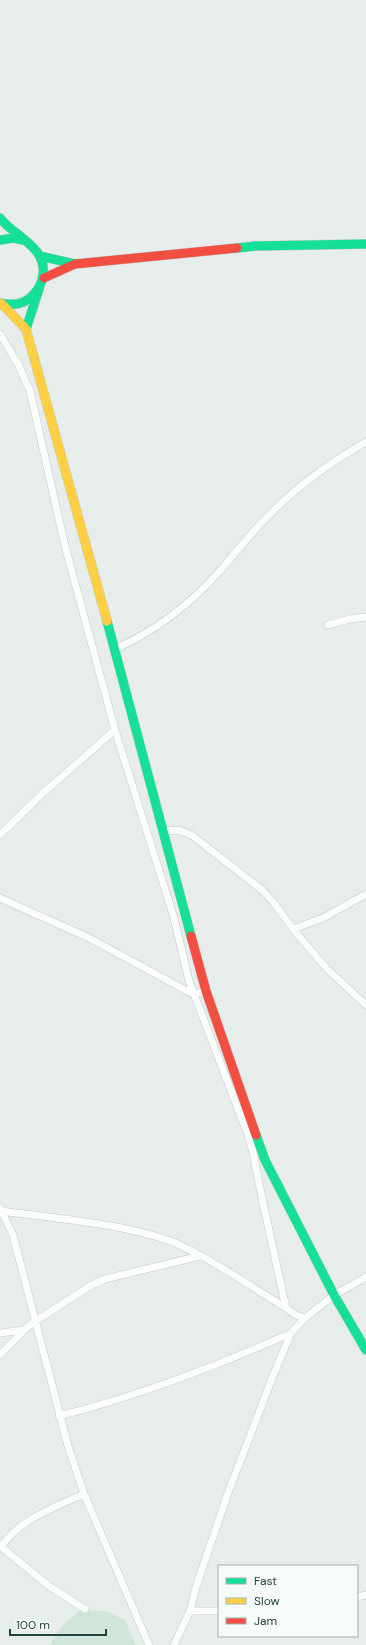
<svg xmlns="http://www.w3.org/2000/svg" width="366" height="1645" font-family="'DM Sans',sans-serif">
<rect width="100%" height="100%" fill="#e7edeb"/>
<path fill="#d0e6d9" d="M81,1610L105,1611L125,1620L136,1645H49L63,1625Z"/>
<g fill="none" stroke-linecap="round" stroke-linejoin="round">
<defs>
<path id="street" d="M0,334L18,364L30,391L65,546L115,730L174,918L189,981L248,1135L253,1152L262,1198L286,1308
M328,625L350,619L366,617
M115,649C153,632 189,605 217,574C234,555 249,535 267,517C297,486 329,463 366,442
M163,831L179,830L193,836L262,890L274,903L293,929L327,969L366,1005
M0,835L43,793L115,730
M0,898L89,938L191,993L194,994L206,991
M293,929L323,918L366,894
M0,1208L13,1235L68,1446L84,1494L149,1645
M0,1211C33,1215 66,1219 99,1224C125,1228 149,1233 173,1242C212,1259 250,1286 286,1308L296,1315L305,1318
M0,1333L24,1330
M0,1355L24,1330L34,1322L90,1286L105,1279L200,1256
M59,1416C141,1395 215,1367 291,1333
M0,1546L49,1586L85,1609
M1,1547C20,1519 53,1508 84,1494
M357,1597L366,1595
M190,1611H219
M174,1645L190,1611L196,1587L228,1493L273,1376L291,1333L305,1318L334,1295L366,1277"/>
<path id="fast" d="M0,218C15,237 47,247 43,275C42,282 39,289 34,294C25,305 13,306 0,303
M0,240L14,238L23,240
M237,248L256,246L366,244
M40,256L75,264
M26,329L39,289
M107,621L191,936
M256,1135L265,1160L334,1295L366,1350"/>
<path id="slow" d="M1,303L26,329L107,621"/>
<path id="jam" d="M44,278L75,264L237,248
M191,936L206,991L256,1135"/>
</defs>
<use href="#street" stroke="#c4cac8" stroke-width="8"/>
<use href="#fast" stroke="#c2cbc8" stroke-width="10"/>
<use href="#slow" stroke="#c2cbc8" stroke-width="10"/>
<use href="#jam" stroke="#c2cbc8" stroke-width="10"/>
<use href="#street" stroke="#fbfcfc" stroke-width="7"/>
<use href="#fast" stroke="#16e098" stroke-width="9"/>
<use href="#slow" stroke="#ffcf43" stroke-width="9"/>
<use href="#jam" stroke="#f24e42" stroke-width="9"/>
</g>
<rect x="218" y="1565" width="140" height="72" fill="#f6fbf9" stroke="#a1b1ae"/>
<rect x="226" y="1578" width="20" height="6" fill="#16e098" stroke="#a1b1ae"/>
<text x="254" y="1585" font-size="12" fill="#22433e">Fast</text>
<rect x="226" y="1598" width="20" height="6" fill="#ffcf43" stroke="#a1b1ae"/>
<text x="254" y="1605" font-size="12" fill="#22433e">Slow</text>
<rect x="226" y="1618" width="20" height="6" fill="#f24e42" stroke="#a1b1ae"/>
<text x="254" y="1625" font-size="12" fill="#22433e">Jam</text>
<path d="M10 1629v6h96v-6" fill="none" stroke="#22433e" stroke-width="2"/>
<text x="16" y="1629" font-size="12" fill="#22433e" stroke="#f6fbf9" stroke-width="3" paint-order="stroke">100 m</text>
</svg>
